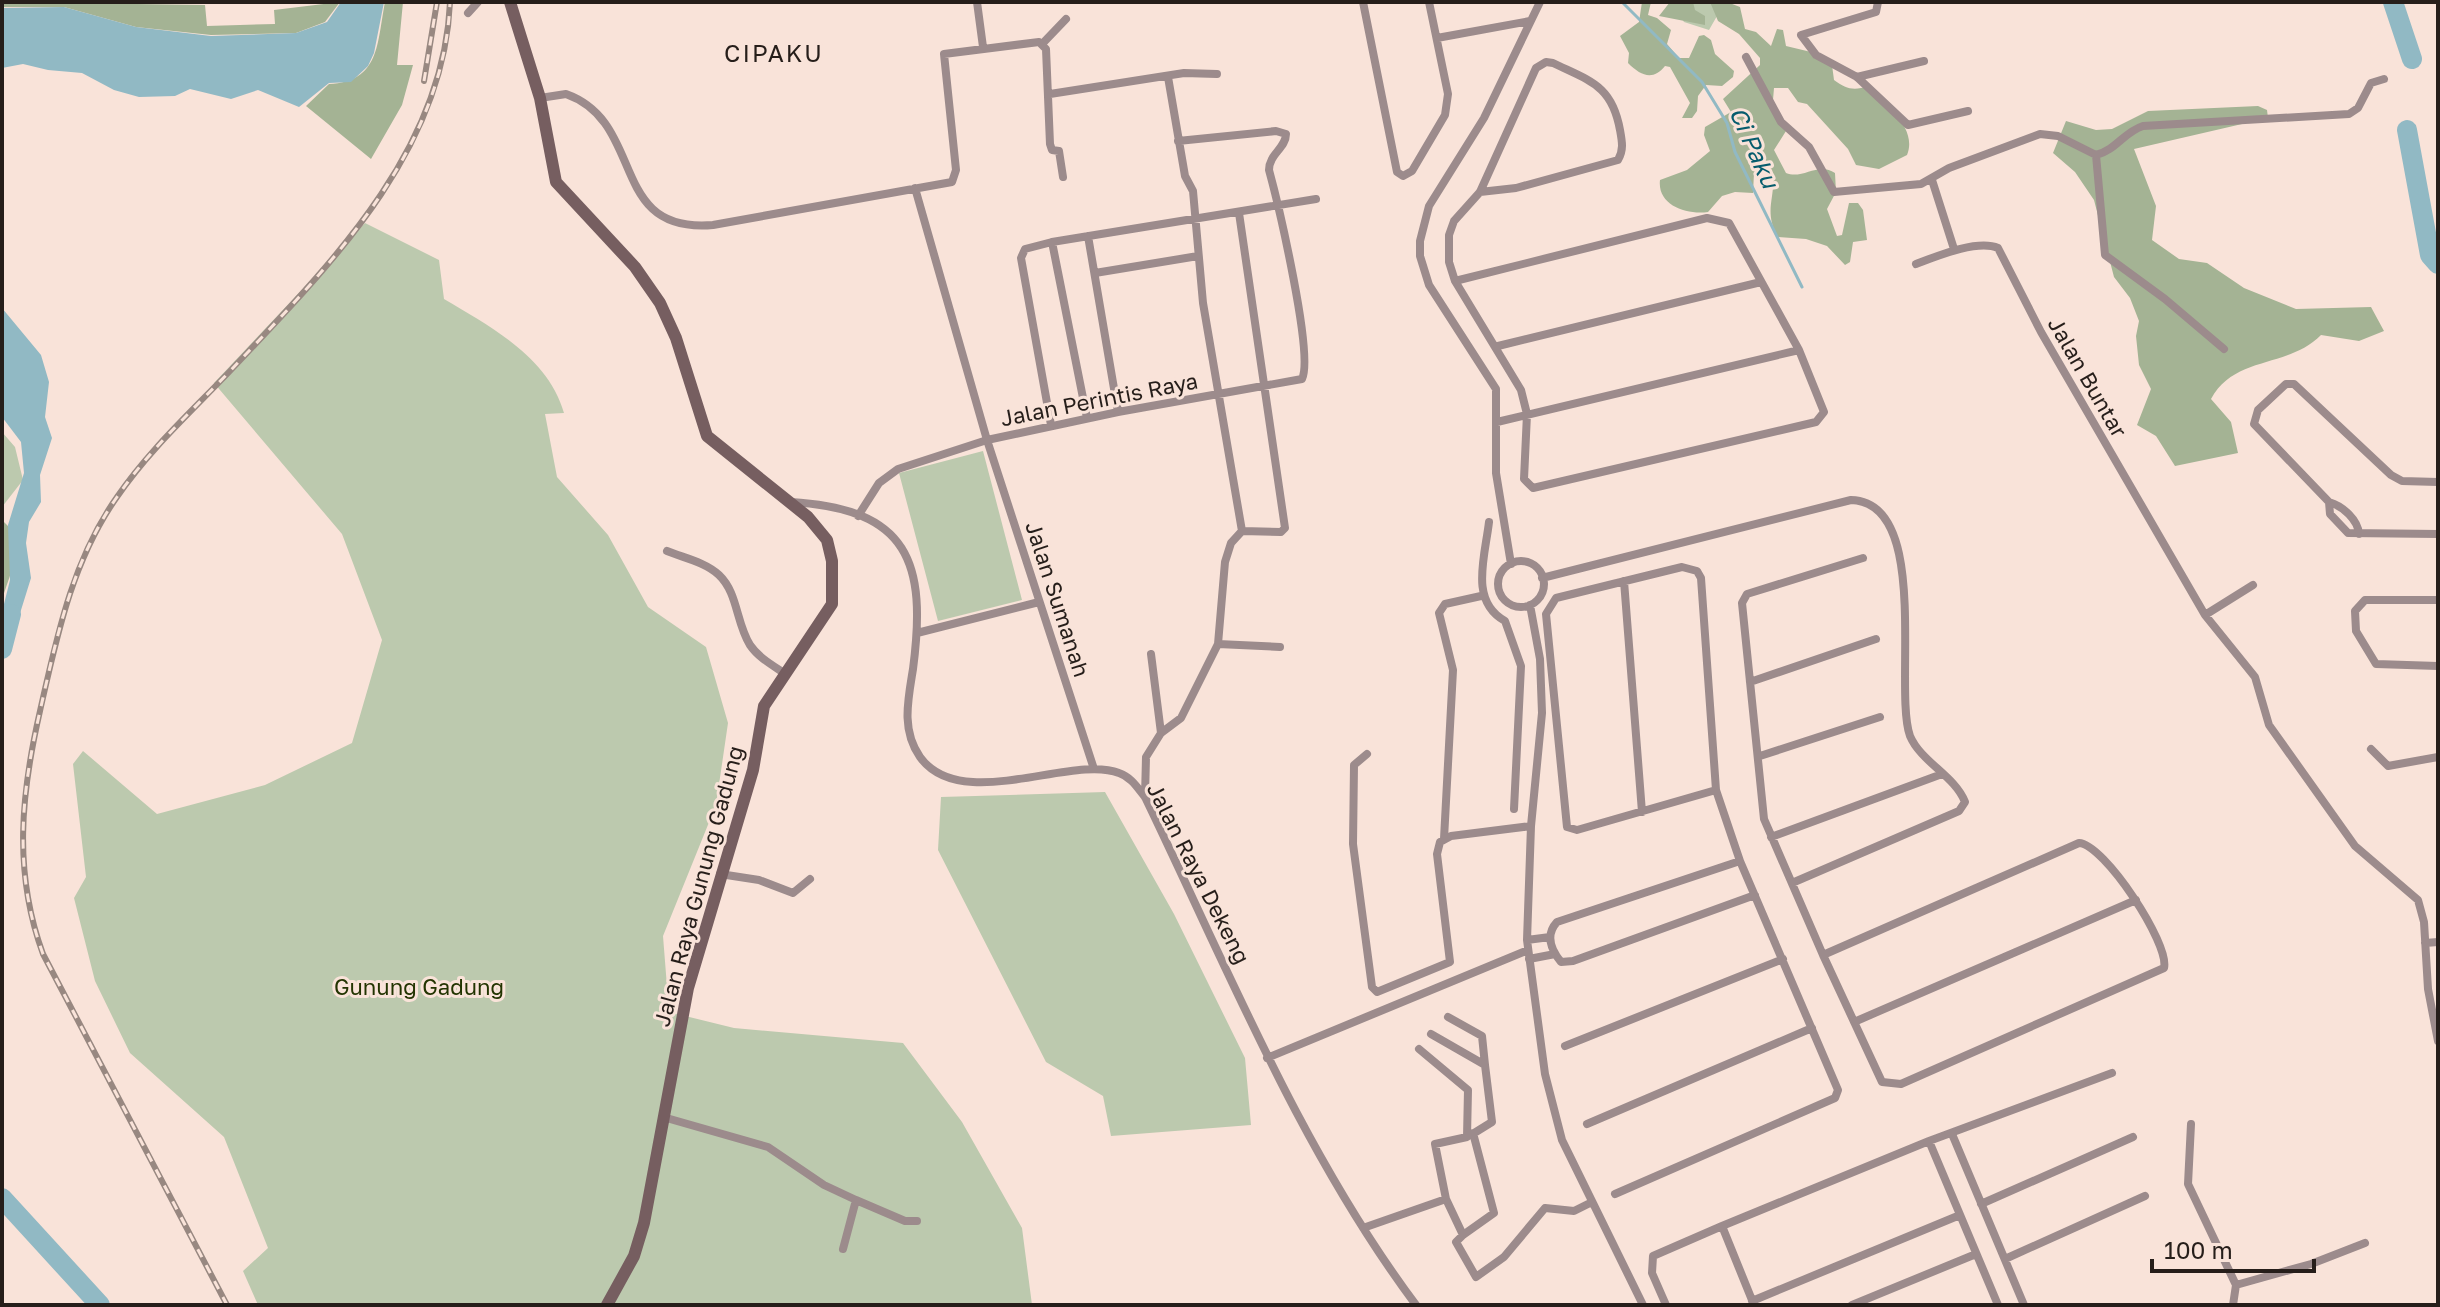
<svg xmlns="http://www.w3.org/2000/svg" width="2440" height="1307" font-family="'Golos Text',sans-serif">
<rect width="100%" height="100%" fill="#f9e3d9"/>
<path fill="#bcc9ae" d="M1671,2H1725L1709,30L1684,22Z
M365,223L439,260L444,299C491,327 548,357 564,413L545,414L557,477L608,535L648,607L706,647L728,723L716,805L663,936L669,1012L734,1028L903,1043L962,1122L1022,1228L1032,1305H258L243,1271L268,1248L224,1137L130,1053L95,981L74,898L86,877L73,764L83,751L157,814L265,785L352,743L382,640L342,534L214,383Z
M2,432L15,447L23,480L2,507Z
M983,451L1022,600L938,621L899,473Z
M1105,792L1174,914L1245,1058L1251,1125L1111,1136L1103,1096L1046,1062L938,850L941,797Z"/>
<path fill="#a4b394" d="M2,2L205,5L207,26L275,24L274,10L340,2L325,22L296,33L211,35L136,27L64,7H2Z
M385,2H403L397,65H413L402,105L371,159L306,106L329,84C380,82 377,43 385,2Z
M1642,2H1651L1648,15L1657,18L1671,30L1667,44L1679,58H1689L1699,36L1704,35L1711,40L1715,54L1734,71L1733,77L1722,86L1706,85L1698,96L1697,111L1692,118H1682L1690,103L1670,67L1665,66C1653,81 1641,76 1628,63L1629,53L1620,36L1639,22Z
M1670,2H1693L1695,10L1705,16V25L1659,16Z
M1710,2H1727L1740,7L1745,29L1756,32L1771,46L1777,29L1783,30L1786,46L1811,52L1832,65L1834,80C1846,89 1854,91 1868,86C1885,104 1918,128 1907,155L1879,169L1856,165L1848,149L1807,104L1798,102L1788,88H1774L1773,100L1786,131L1774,150L1786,173C1803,180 1818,161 1835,173L1836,192L1827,209L1837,236L1842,235L1849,203H1858L1863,210L1867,240L1853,242L1850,262L1845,265L1827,246L1806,239L1777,237C1764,208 1775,201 1773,174L1767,169L1754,173L1753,193L1735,192L1722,196L1708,212C1686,215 1657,205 1660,180L1687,170L1710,151L1704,135L1705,127L1731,112L1723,99L1760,65V58L1739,34L1718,21Z
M2258,106L2267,110L2268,118L2134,149L2156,206L2152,240L2179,259L2207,263L2244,288L2296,309L2371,307L2384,331L2359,341L2321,335C2287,369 2235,355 2211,399L2231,422L2238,453L2175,466L2156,436L2137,425L2151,389L2139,365L2136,336L2139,321L2130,298L2114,277L2094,200L2075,172L2053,153L2066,121L2096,130L2112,129L2148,111Z
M2,520L12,530L13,567L2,599Z"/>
<path fill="#91b9c4" d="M341,2H384L374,53L368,66L351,82L329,83L299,107L258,90L231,99L190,89L175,96L139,97L114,90L82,73L48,70L23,64L2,68V8L64,7L136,27L211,36L296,33L327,22Z
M2,308L41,355L49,382L45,417L52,438L40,475L41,502L29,522L26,543L31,578L12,639L2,638V612L10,580L8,525L24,473L21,442L2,417Z"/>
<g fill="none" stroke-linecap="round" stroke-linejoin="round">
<path stroke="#91b9c4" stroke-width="3" d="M1622,2L1702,82L1727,123L1735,152L1802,287"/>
<path stroke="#91b9c4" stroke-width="20" d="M2393,2L2412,59
M2407,130L2430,255L2438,264
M2,649L11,614
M2,1198L100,1305"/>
<path stroke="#9c8b8c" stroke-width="8" d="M977,2L983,47
M1363,2L1397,172L1403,176L1412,171L1445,115L1448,94L1429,2
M1878,2L1876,12L1801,35L1816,55L1857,77L1908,125L1968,111
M468,13L478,2
M1437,38L1530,21
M1043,43L1066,19
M1746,57L1781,122L1809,147L1834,192L1921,184L1949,168L2040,134L2058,136L2096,155C2116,150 2124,132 2143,126L2349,114L2358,108L2371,83L2384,79
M1857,77L1924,61
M1050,94L1184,73L1217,74
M540,98L566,94C647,123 607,234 713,225L952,182L956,170L944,54L1039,42L1046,49L1050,144L1052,150L1059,151L1063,177
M2096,155L2105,255L2165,299L2224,349
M1932,180L1954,249
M915,188L987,440L1094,769
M1239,213L1285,528L1281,532L1242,531
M1088,236L1118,412
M1052,242L1087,418
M1916,264C1937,256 1978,239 1998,248L2041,332L2205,615L2255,677L2269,725L2355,846L2418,900L2424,922L2428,989L2438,1041
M1095,273L1198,256
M1455,281L1521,390L1527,414L1524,479L1533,488L1816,422L1824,412L1799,350L1729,223L1707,218L1455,281L1449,262V235L1454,221L1480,192L1536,68L1546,62L1553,63C1590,81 1612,85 1620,130C1622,141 1624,150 1618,160L1516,188L1480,192
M1498,346L1761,282
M1497,422L1799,350
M1051,425L1021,258L1025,249L1052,242L1316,199
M791,502C909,509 927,562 913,669C908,700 901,730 920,757C961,814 1072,754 1119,773C1131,777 1137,787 1145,797C1228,969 1301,1151 1416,1305
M2329,502L2330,514L2348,533L2438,534
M858,516L879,483L898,469L987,440L1118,412L1302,379C1314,355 1278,203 1269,170C1269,154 1286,148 1286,134L1276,131L1178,141
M1489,522C1485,557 1469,601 1505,621L1521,666L1514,809
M2359,534C2358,520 2343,506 2329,502L2254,424L2258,410L2286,384H2294L2391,475L2402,481L2438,482
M667,551C684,558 705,562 719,575C738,593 736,623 750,645C758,657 772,665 784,673
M1498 584a23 23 0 1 1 46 0a23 23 0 1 1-46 0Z
M1511,564L1496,473V389L1429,285L1420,256V241L1429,206L1484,118L1540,2
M1542,578L1851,500C1932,502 1893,689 1910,736C1921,762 1955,776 1965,802L1959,811L1792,883
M1624,581L1642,812
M2438,600H2365L2355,611L2356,631L2376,664L2438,666
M1530,605L1540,659L1542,713L1531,826L1527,940L1545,1074L1562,1140L1643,1305
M2205,615L2253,585
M917,633L1039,602
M1218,644L1280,647
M1151,654L1161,733
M1750,682L1876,639
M2371,749L2388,766L2438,757
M1367,754L1354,765L1353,844L1372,987L1377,992L1450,962L1437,854L1440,842L1451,836L1531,826
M1760,756L1880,717
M1145,797L1146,757L1161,733L1181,718L1218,644L1225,562L1231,543L1242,531L1203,303L1193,191L1185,176L1168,77
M1771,837L1942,774
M1444,839L1453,670L1439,613L1445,604L1481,596
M2079,843C2104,844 2170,944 2164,968L1901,1084L1882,1082L1823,955Z
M1740,861L1557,922C1545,935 1551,950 1561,962L1573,961L1755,895
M720,874L759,880L793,893L810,879
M1527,940L1550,937
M2425,943L2438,942
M1823,955L1764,819L1742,603L1747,594L1863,558
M1529,959L1555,954
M1448,1017L1482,1036L1485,1065
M1854,1022L2136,900
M1431,1034L1485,1065L1492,1122L1471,1135
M1565,1046L1783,959
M1267,1058L1528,950
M663,1117L768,1147L824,1185L856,1200L843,1249
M1587,1124L1812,1028
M2191,1124L2188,1184L2236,1285L2233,1305
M1952,1134L2024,1305
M1929,1141L1998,1305
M1615,1194L1835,1098L1838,1090L1740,861L1716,790L1701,578L1697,571L1682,567L1556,598L1546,614L1567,827L1577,830L1716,790
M1446,1199L1463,1235L1494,1213L1473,1133
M856,1200L905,1221H917
M1981,1204L2133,1137
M1363,1228L1446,1199L1435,1144L1467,1137L1468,1090L1419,1049
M1463,1235L1456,1242L1476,1277L1504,1257L1545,1208L1574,1211L1592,1202
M2005,1259L2145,1196
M2236,1285L2311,1264L2365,1243
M1752,1301L1960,1215
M1666,1305L1652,1273L1653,1256L1722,1226
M1754,1305L1722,1226L1929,1141L2112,1073
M1852,1305L1976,1254"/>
<path stroke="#765e60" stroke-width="12" d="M510,2L540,98L556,182L635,267L660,303L676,338L707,436L808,517L827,540L832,561V604L764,706L753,770L688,988L644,1223L634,1256L607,1305"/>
<defs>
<path id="rail" d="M424,81L437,2
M227,1305L43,954C13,872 21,794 40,711C57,636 72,561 117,497C149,450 191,412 230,371C327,268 444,153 450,2"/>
</defs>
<use href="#rail" stroke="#988881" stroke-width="6"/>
<use href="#rail" stroke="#f9e3d9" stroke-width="3" stroke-dasharray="9" stroke-linecap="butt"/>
</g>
<g text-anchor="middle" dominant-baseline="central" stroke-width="6" stroke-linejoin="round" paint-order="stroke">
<g font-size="22" fill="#261e1a" stroke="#f9e3d9">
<text transform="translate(2088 377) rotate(60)">Jalan Buntar</text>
<text transform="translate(1099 399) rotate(-11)">Jalan Perintis Raya</text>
<text transform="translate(1058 599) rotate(72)">Jalan Sumanah</text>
<text transform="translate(1199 873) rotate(63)">Jalan Raya Dekeng</text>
<text transform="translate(698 886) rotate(-75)">Jalan Raya Gunung Gadung</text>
</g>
<g font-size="22" fill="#223401" stroke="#f9e3d9">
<text x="419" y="986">Gunung Gadung</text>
</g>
<g font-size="24" letter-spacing="2" fill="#261e1a" stroke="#f9e3d9">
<text x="774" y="52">CIPAKU</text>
</g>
<g font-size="24" font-style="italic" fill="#065c6d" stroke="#f9e3d9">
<text transform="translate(1755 147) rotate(66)">Ci Paku</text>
</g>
</g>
<rect width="2440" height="1307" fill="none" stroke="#261e1a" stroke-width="8"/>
<path d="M2152 1259v12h162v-12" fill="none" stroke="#261e1a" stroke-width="4"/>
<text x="2164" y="1259" font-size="24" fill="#261e1a" stroke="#f9e3d9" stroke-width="6" paint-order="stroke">100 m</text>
</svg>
